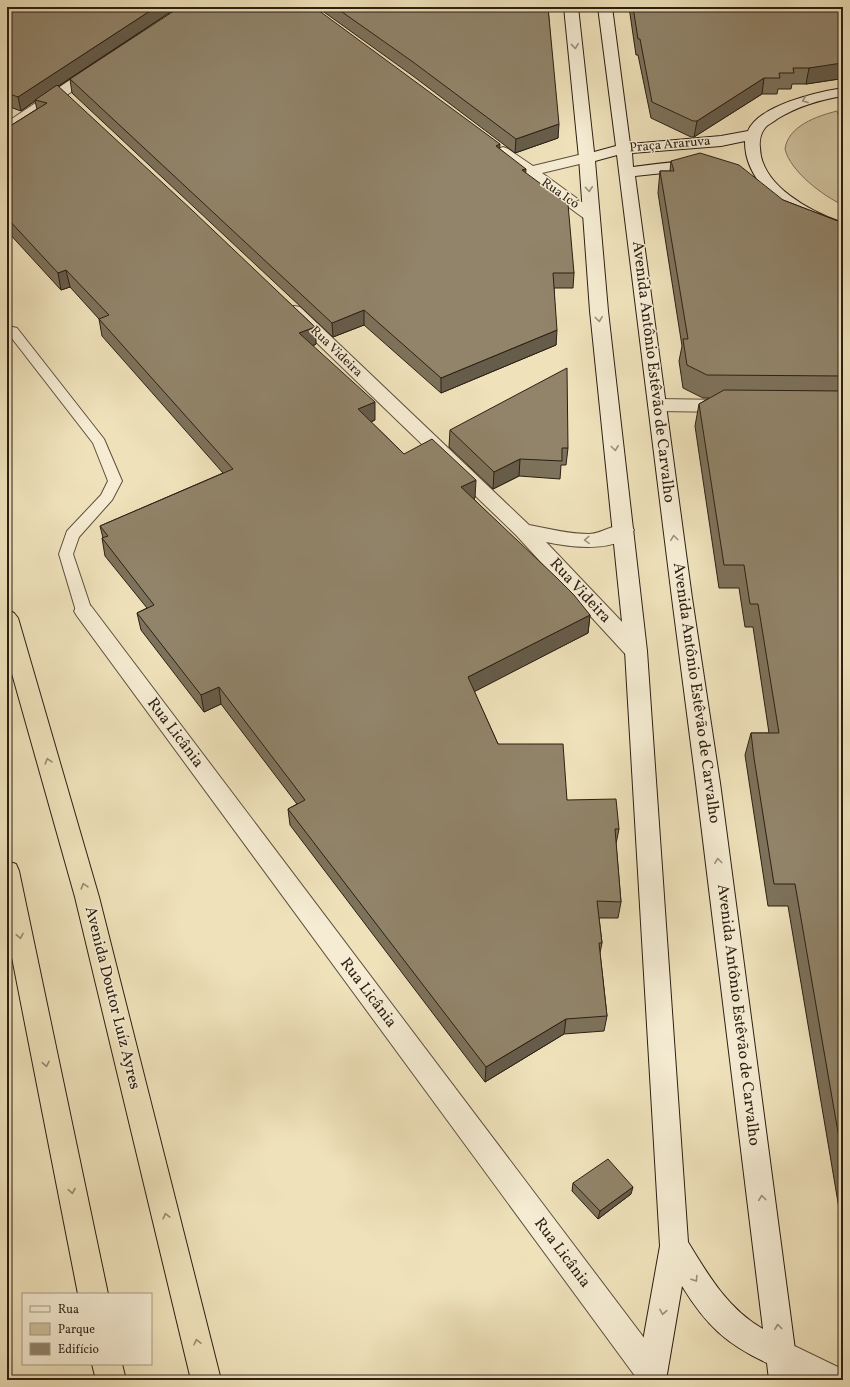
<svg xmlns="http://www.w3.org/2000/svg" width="850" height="1387" font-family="Vollkorn,serif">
<rect width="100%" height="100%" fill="#efe2bb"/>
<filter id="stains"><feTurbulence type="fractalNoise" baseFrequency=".005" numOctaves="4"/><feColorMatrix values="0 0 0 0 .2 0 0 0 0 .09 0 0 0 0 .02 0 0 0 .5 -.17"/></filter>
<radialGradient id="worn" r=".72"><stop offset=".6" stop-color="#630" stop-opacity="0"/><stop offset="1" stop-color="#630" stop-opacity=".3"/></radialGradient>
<path fill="#cec19e" stroke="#7d7058" d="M837,111L843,128V205C823,196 790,171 785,149C788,126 817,116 837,111Z"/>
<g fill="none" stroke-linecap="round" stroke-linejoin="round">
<defs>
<path id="lane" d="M13,327L17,328L104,439L122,481L112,500L79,537L73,554L92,611L89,615L84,616L79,615L76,611L59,554L67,531L101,495L108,481L93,443L7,332L9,328Z"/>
<path id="street" d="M96,65L101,66L103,69L101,72L12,132L7,133V122L91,66Z
M503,147L508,149L533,166L587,153L592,155L595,158L592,161L542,173L597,213L599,216L597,219L591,221L585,219L526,176L523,175L520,172L498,155L495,152L498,149Z
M294,306L300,307L529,525C549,529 569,534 589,534C605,533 617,521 631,525L634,530C619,554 569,547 546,542L644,645L647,651L644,657L636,659L628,657L516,535L288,315L285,311L288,307Z
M657,399L728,400L735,402L737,406L735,410L728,412L657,411L651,409L648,405L651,401Z
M84,603L91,606L663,1363L667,1374L665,1380H638L77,616L74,611L77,606Z
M782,1340L842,1369L843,1380H799L771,1366L767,1355L771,1344Z"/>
<path id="secondary" d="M564,7H578L594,152L616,146L598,7H612L630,144L721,136L748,131C759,105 818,92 843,88V96C819,100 798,106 777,119C774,122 768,124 765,128C761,133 759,141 760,148C761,186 811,212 843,223V234C802,224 744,189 745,141L721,146L632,153L633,167C657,164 682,159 705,165L708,168L705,171L700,173L673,172L635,176L692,598L720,783L799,1380H769L767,1363C726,1344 706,1325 682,1286L666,1380H636L660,1246L625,651L590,311L579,158ZM617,155L672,598L696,783L763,1329C728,1309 708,1275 688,1242L647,651L608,311L595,161Z"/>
<path id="highway" d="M7,610L14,613L18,618L99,897L221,1380H191L75,897L7,656Z
M7,861L16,864L19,871L108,1294H78L7,932Z
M92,1364H122L126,1380H96Z"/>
</defs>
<use href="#lane" stroke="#5d503d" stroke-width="2"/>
<use href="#street" stroke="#5d503d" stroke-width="2"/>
<use href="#secondary" stroke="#2c1f13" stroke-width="2"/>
<use href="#highway" stroke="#2c1f13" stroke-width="2"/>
<use href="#lane" fill="#f5ecd3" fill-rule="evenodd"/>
<use href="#street" fill="#f5ecd3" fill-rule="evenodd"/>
<use href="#secondary" fill="#f5ecd3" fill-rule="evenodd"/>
<use href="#highway" fill="#efe2bb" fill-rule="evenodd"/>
</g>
<path fill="#7d725b" stroke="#2c1f13" d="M7,7H178L58,87L315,327L316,344L313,346L375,420L371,422L404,454L475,498H473L590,615L588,633L474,691L498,744L567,800L619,829L616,844L621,902L618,918H599L602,943L600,953L607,1016L604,1031L564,1034L485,1082L290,825L288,809L297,804L221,704L204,712L141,630L137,613L147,608L105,556L102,538H103L100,526L223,473L102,336L99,319L70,287L61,290L7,231V128L37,109L35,101L21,111L7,106Z
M317,7H548L558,138L515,153L413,76Z
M629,7H843L839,79L806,84H792L791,89H778L777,94H762L694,137H691L651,118L638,55H636Z
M70,79L500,149L526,173L574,273L573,288H554L556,345L441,393L364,325L333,337L72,93Z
M671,161L783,200L843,223V1232L788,906H768L745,755L751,733H769L753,627H745L739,588H719L695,426L699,404L709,398H703L683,388L679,361L682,346L658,193L660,171H670Z
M450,430L568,448L566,465H561L560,479L519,476L493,489L449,447Z
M573,1183L631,1194L598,1219L572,1191Z"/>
<path fill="#665c4a" stroke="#2c1f13" d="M156,7H178L37,100H35V101L21,111L18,97Z
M843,61V71L839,79L806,84L809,68Z
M764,78L762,94L694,137L697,121Z
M559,124L558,138L515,153L516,139Z
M500,144L499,159L496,146Z
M526,169L525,183L522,170Z
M66,270L70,287L61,290L58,273Z
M364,310V325L333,337L332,323Z
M315,327L316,344L301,351L299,333Z
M557,330L556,345L441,393V378Z
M375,402V420L358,427V409Z
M520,459L519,476L493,489L494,472Z
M476,480L475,498L461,505V487Z
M590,615L588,633L468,695V677Z
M219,687L221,704L204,712L201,695Z
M566,1019L564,1034L485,1082L486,1067Z
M633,1187L631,1194L598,1219L600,1211Z"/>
<path fill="#91846a" stroke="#2c1f13" d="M7,7H156L18,97L7,93Z
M180,7H314L500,144L496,146L526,169L522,170L568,204L574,273H553L557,330L441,378L364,310L332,323L70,79Z
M335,7H548L559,124L516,139L413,62Z
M633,7H843V61L842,63L809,68H793L794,73H779L780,78H764L697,121H693L652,102L640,39H638Z
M57,85L193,211L315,327L299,333L375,402L358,409L404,454L432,439L476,480L461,487L557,578L574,595L590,615L468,677L498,744H563L567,800L616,799L619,829H615L621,902L597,901L602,943H599L607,1016L566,1019L486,1067L288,809L305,800L219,687L201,695L137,613L154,605L102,538L108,536L100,526L233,469L99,319L109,315L66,270L58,273L7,218V128L47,103L35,100Z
M700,153L739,165L783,200L843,223V376L707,375L687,365L683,339H688L660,171H674L671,161Z
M567,368L568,448H562V461L520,459L494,472L450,430Z
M724,390L843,391V1161L795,884H774L754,758L751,733H779L758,604H750L744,565H724L699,404Z
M608,1159L633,1187L600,1211L573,1183Z"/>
<defs><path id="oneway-chevron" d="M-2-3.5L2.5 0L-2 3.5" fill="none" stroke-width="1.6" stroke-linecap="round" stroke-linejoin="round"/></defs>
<g stroke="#9b907d">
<use href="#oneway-chevron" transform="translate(575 46) rotate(84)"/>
<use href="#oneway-chevron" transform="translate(805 100) rotate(159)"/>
<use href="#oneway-chevron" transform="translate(589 189) rotate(86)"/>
<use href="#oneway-chevron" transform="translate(599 319) rotate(83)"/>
<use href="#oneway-chevron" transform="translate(615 448) rotate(83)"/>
<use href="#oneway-chevron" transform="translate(674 538) rotate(-97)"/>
<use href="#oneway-chevron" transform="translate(587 540) rotate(177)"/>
<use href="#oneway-chevron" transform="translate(718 861) rotate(-97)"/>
<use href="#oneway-chevron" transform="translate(762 1198) rotate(-97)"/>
<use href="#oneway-chevron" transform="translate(695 1279) rotate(58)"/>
<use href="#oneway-chevron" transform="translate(663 1312) rotate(100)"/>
<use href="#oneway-chevron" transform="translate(778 1327) rotate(-97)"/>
</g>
<g stroke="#978a6f">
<use href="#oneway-chevron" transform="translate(48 761) rotate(-106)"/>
<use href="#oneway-chevron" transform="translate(84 886) rotate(-106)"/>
<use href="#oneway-chevron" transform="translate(20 936) rotate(79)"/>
<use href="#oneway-chevron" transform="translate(46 1064) rotate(79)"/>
<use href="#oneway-chevron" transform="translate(72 1191) rotate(79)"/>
<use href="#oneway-chevron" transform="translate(166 1216) rotate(-104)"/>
<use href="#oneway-chevron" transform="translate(197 1342) rotate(-103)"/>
</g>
<g text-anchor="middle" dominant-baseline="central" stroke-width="3" stroke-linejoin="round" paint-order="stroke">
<g font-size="13" fill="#2c1f13" stroke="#f5ecd3">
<text transform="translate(670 145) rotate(-5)">Praça Araruva</text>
<text transform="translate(560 194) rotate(35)">Rua Icó</text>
<text transform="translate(336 352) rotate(44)">Rua Videira</text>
</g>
<g font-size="16" fill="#2c1f13" stroke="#f5ecd3">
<text transform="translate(653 372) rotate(83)">Avenida Antônio Estêvão de Carvalho</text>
<text transform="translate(580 591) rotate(47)">Rua Videira</text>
<text transform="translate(696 693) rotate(82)">Avenida Antônio Estêvão de Carvalho</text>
<text transform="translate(175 733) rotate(53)">Rua Licânia</text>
<text transform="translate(368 993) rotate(53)">Rua Licânia</text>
<text transform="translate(112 998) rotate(76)">Avenida Doutor Luíz Ayres</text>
<text transform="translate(738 1015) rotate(83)">Avenida Antônio Estêvão de Carvalho</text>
<text transform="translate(562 1253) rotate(53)">Rua Licânia</text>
</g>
</g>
<rect width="850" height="1387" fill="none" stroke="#efe2bb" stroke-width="24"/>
<rect x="8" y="8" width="834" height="1371" fill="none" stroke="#2c1f13" stroke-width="2"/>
<rect x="12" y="12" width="826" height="1363" fill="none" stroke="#2c1f13"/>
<rect x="22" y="1293" width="130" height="72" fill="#f5ecd3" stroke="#a59a86"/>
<rect x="30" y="1306" width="20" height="6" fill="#f5ecd3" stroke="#a59a86"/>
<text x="58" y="1313" font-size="12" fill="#2c1f13">Rua</text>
<rect x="30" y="1323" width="20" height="12" fill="#cec19e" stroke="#a59a86"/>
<text x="58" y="1333" font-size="12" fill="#2c1f13">Parque</text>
<rect x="30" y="1343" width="20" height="12" fill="#91846a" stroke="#a59a86"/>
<text x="58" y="1353" font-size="12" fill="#2c1f13">Edifício</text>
<rect width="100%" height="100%" filter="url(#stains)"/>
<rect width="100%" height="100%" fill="url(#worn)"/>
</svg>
